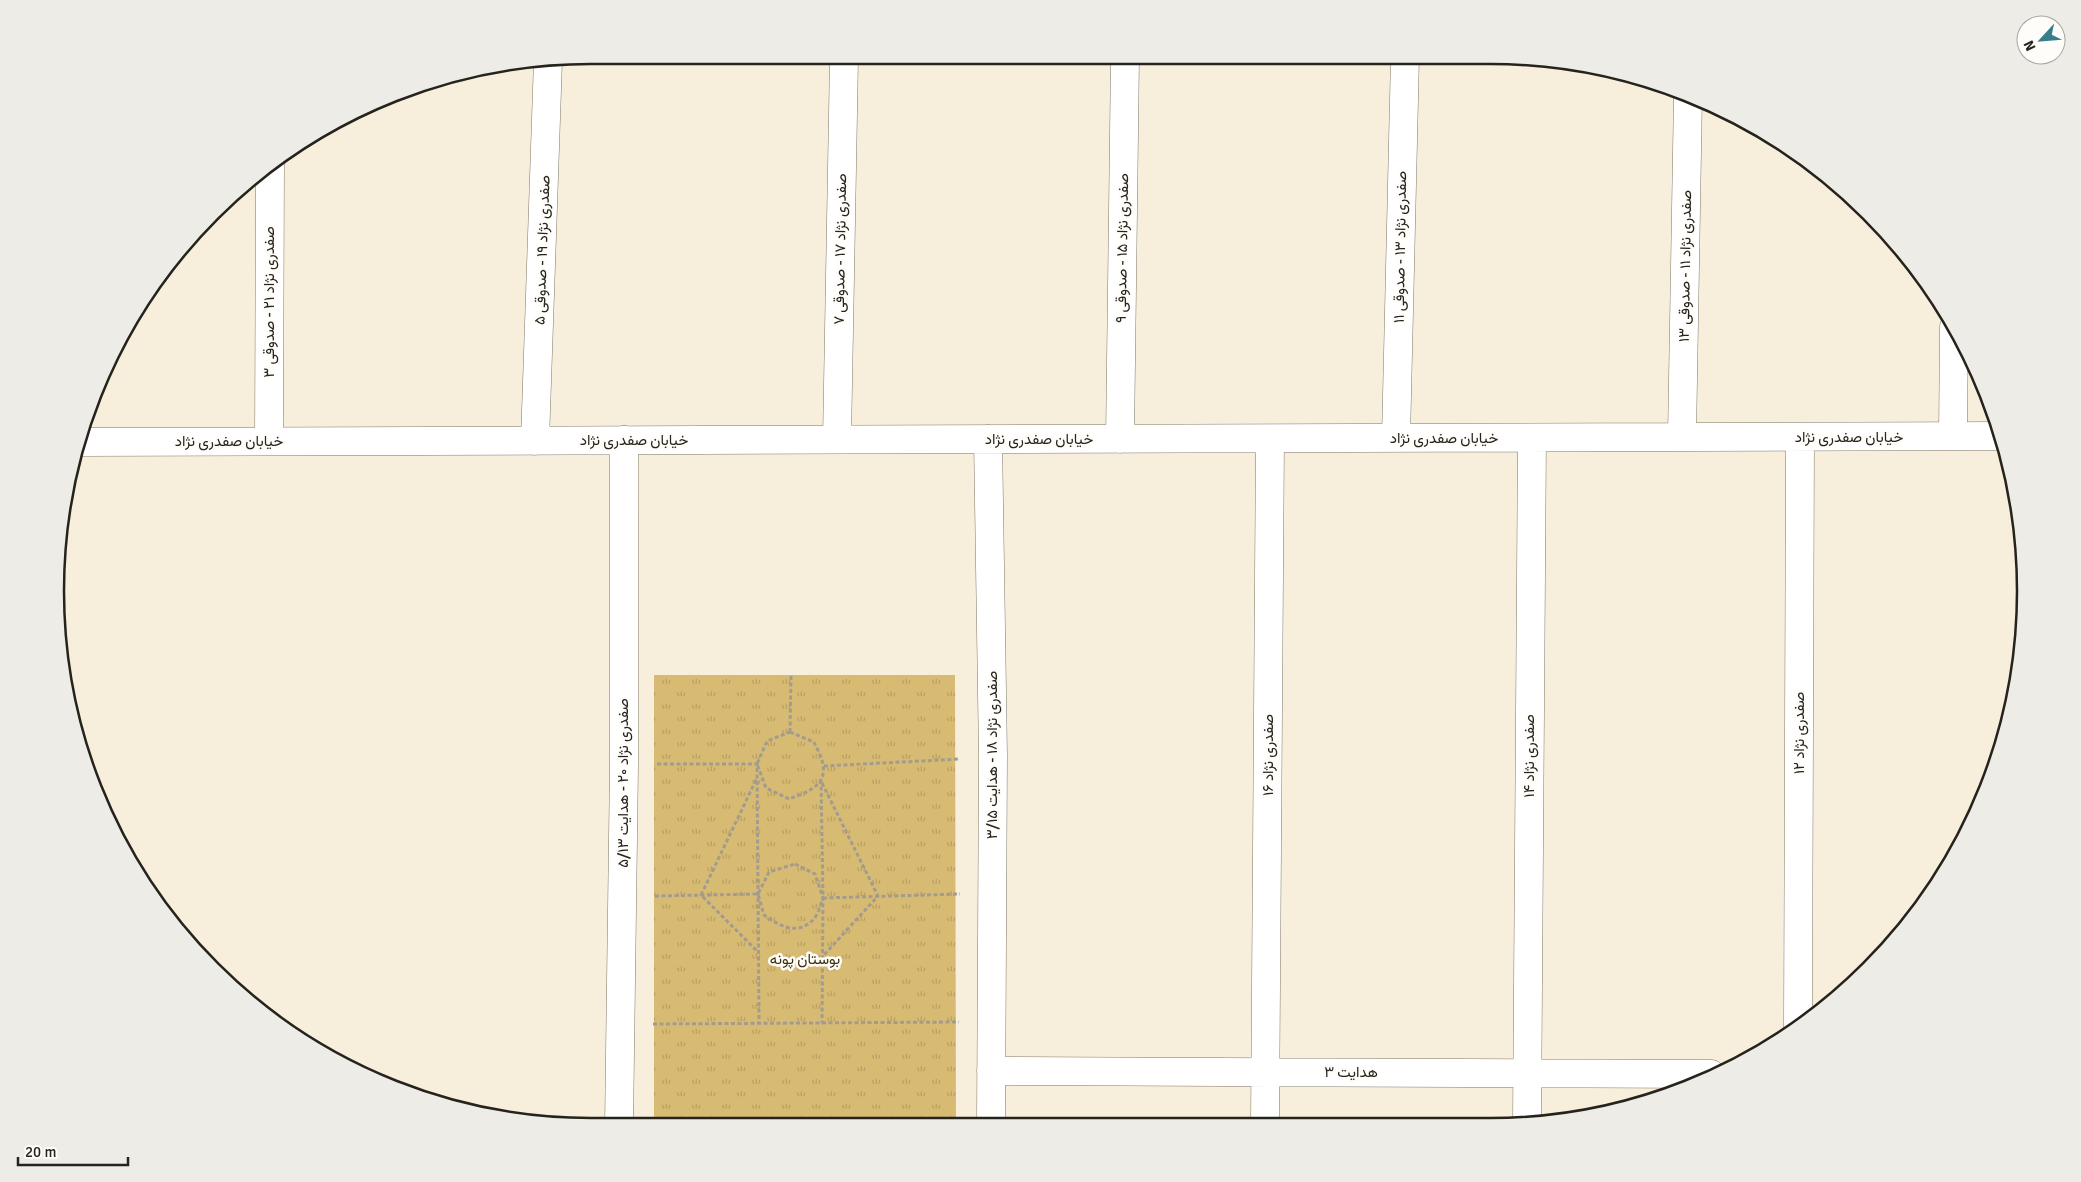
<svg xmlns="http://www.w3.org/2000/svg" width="2081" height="1182" font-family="Signika,Vazirmatn,sans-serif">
<defs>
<pattern id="grass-tufts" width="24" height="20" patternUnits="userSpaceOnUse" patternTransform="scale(1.25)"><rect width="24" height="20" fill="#d8bb73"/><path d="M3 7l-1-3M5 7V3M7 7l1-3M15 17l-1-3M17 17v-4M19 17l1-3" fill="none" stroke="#b9a063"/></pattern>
</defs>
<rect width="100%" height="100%" fill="#f7efdc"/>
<path fill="url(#grass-tufts)" d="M654,675H955L956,1125L654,1126Z"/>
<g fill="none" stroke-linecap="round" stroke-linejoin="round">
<defs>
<path id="minor" d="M1953,436L1954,327
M1682,437L1688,95
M1396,438L1405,57
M837,439L844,59
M988,439L993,756L991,1124
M1120,439L1125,58
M269,441L270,163
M535,441L548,60
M77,442L2002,436
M1798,1029L1800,437
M991,1071L1711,1074
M1265,1123L1270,439
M1527,1123L1532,438
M619,1126L624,766V440"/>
</defs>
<use href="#minor" stroke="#807968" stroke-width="29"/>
<path stroke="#a29c8f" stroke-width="3" stroke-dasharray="4 2.5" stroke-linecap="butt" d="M790,732L814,742C817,749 822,757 823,765C827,787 804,793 789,799L766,788L757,764L767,741Z
M790,732L791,675
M657,764H757L759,1023
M824,766L960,759
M756,780L701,895L758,952
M821,780L823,898L822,1023
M822,783L878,896L823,956
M795,864L815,874L823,898C821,904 818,915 813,920C796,936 780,926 764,915L758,894L769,872Z
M655,896L758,894
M823,898L960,894
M653,1024L959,1022"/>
<use href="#minor" stroke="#fff" stroke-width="28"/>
</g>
<g text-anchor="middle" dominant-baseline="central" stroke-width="5" stroke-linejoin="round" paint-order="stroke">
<g font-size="15" fill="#26231d" stroke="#fefdf9">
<text transform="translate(1400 247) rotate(-89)">صفدری نژاد ۱۳ - صدوقی ۱۱</text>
<text transform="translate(1122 248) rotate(-89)">صفدری نژاد ۱۵ - صدوقی ۹</text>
<text transform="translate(840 249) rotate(-89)">صفدری نژاد ۱۷ - صدوقی ۷</text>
<text transform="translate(542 250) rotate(-88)">صفدری نژاد ۱۹ - صدوقی ۵</text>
<text transform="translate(1685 266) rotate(-89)">صفدری نژاد ۱۱ - صدوقی ۱۳</text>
<text transform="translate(269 302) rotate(-90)">صفدری نژاد ۲۱ - صدوقی ۳</text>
<text x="1849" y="437">خیابان صفدری نژاد</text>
<text x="1444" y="438">خیابان صفدری نژاد</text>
<text x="1039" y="439">خیابان صفدری نژاد</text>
<text x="634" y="440">خیابان صفدری نژاد</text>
<text x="229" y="441">خیابان صفدری نژاد</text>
<text transform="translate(1799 733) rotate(-90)">صفدری نژاد ۱۲</text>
<text transform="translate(992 755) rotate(-90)">صفدری نژاد ۱۸ - هدایت ۳/۱۵</text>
<text transform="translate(1268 755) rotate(-90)">صفدری نژاد ۱۶</text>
<text transform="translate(1529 756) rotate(-90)">صفدری نژاد ۱۴</text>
<text transform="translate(623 783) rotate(-90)">صفدری نژاد ۲۰ - هدایت ۵/۱۳</text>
<text x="1351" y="1072">هدایت ۳</text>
</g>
<g font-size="15" fill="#3d300d" stroke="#fefdf9">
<text x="805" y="959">بوستان پونه</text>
</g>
</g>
<path d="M0 0H2081V1182H0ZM591 64H1490A527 527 0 0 1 2017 591V591A527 527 0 0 1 1490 1118H591A527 527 0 0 1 64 591V591A527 527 0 0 1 591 64Z" fill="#edece7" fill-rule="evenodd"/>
<path fill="none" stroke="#26231d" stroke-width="2.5" d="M591 64H1490A527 527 0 0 1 2017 591V591A527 527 0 0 1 1490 1118H591A527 527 0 0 1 64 591V591A527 527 0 0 1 591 64Z"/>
<g transform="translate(2041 40) rotate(244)"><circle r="24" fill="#fefdf9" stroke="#a8a6a1"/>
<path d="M0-4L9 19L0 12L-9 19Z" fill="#377e89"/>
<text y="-8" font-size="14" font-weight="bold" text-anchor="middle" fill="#26231d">N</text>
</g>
<path d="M18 1157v8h110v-8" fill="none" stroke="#26231d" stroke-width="2.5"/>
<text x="25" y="1157" font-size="15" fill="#26231d" stroke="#fefdf9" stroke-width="4" paint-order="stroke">20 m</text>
</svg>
